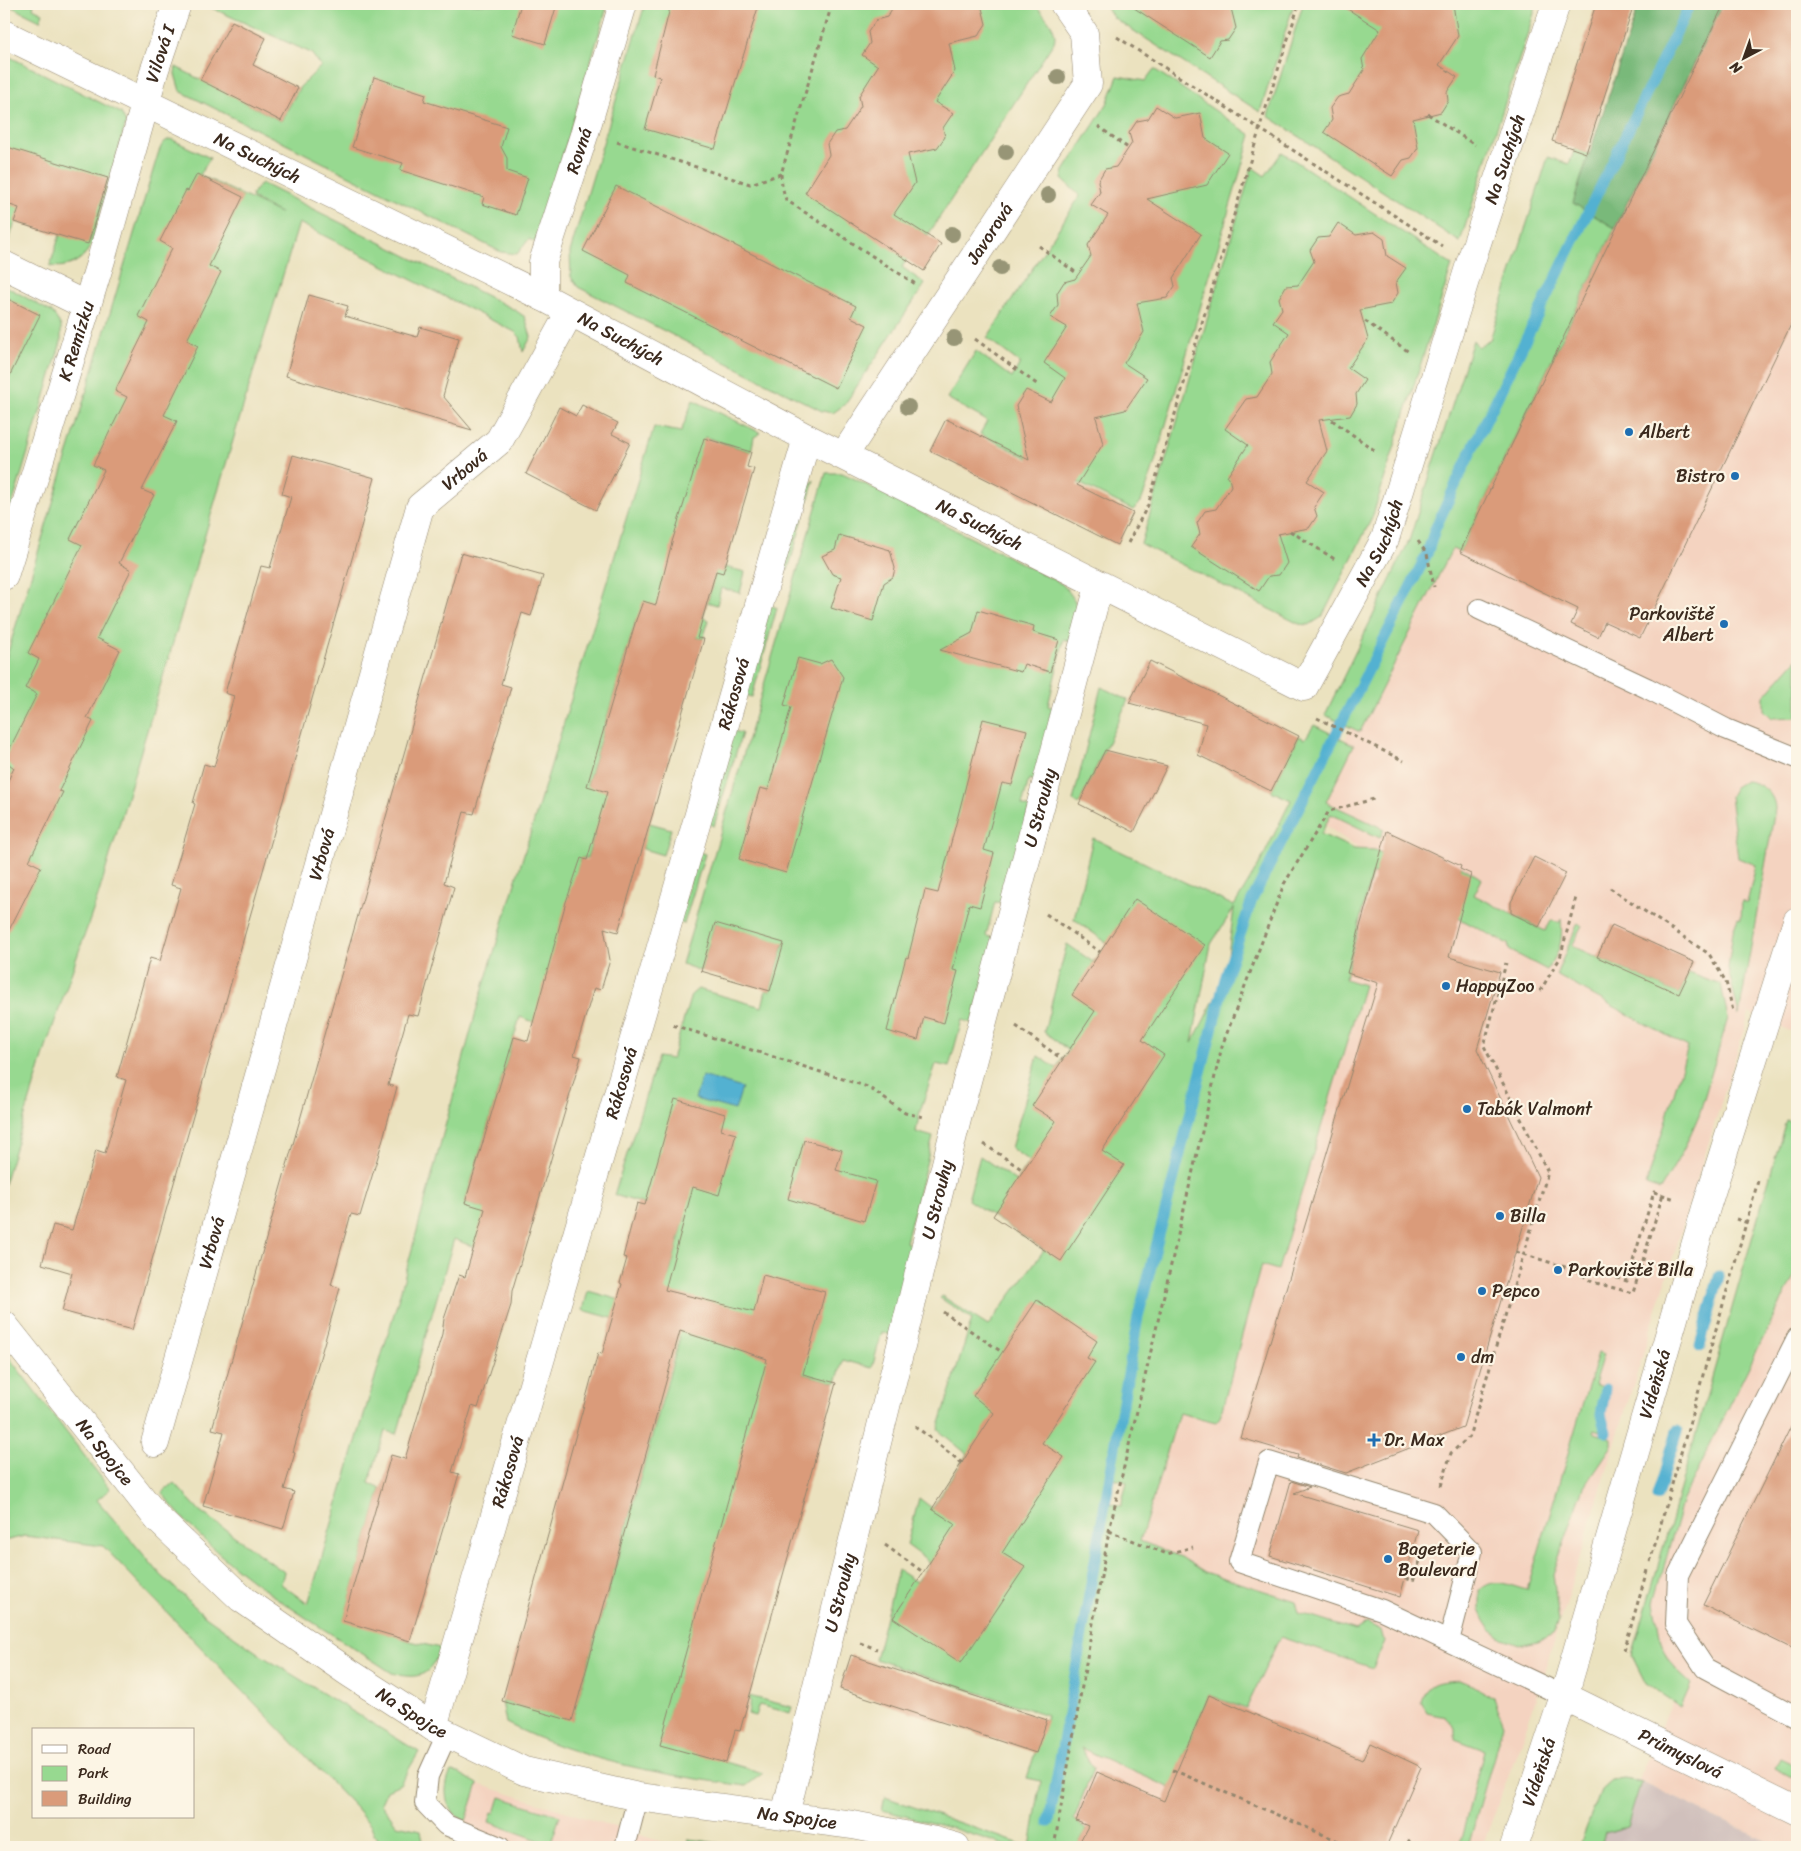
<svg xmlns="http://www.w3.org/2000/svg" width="1801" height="1851" font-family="Sriracha,sans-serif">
<rect width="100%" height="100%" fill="#fcf5e5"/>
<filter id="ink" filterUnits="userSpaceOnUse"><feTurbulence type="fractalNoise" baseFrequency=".02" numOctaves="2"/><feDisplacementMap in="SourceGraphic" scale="10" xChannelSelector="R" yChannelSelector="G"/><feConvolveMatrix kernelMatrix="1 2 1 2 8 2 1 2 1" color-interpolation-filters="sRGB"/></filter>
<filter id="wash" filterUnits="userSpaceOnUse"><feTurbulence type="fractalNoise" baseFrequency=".0096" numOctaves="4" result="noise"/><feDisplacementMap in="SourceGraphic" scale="20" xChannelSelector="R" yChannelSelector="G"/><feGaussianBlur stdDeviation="1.12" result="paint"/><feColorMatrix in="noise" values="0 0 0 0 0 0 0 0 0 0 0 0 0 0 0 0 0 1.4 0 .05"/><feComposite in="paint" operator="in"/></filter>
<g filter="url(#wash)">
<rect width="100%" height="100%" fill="#ebe2bf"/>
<path fill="#f4d3c0" d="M1718,4H1797V1034L1749,1013L1529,1720L1482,1847H1058L1116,1532L1140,1541L1179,1413L1216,1422L1220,1393L1376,861L1308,813Z
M1797,1125V1847H1778L1638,1780L1677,1691L1640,1642L1716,1373Z
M478,1784L678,1847H458Z"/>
<path fill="#d0c0bc" d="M1625,1779L1638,1780L1778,1847H1580L1601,1790L1612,1780Z"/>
<path fill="#97d990" stroke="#698257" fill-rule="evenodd" d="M6,4H34L33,8L43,13L40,21Z
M203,4H608L536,243L529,239L517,254L501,252L180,91L175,74L176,67L281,121L300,87L321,66L311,53Z
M645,4H1035C1043,15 1059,28 1054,42L928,235L924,233L902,267L925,284L849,398L844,405L833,413L822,411L578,287L571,277L570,252Z
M1104,4H1294L1260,112L1120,22L1113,17Z
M1303,4H1537L1460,242L1268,116Z
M4,54L121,113L126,123L91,245C82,262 68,269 50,266L60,234L15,222L7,245L4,243Z
M1154,69L1251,135L1152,472L1141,502L1133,510L980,434L987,421L947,398L976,351L1012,378L1020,363L987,338L1080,196L1062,179L1064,171L1107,104L1118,76L1145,81Z
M171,139L210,158L200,175L280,213L252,198V194L261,183L515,310L525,317L531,337L523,352L520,337L515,332L299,223L253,373L98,896L48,1041L4,1184V665L158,154C161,147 162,141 171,139Z
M1575,149L1589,154L1573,203L1615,228L1460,552L1452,549L1360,732L1325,715L1409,541L1473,340L1478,347L1490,340L1548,157L1569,164Z
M1282,152L1452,265L1372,518L1322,617L1309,625L1299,624L1141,544L1252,167L1265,176Z
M4,285L53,313L61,326V342L4,532Z
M693,400L761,433L754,437L751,452L705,437L661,587L708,601L716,568L723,572L725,567L745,572L740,593L721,588L717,605L707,602L703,618L709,620L703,639L636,620L587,785L609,791L603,810L671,829L663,855L643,849V843L597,828L587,858H581L534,1022L520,1017L465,1203L493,1211L482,1248L474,1247L454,1239L397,1434L385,1431L369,1483L381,1489L344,1619L410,1641L440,1648C432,1675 419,1681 392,1673C312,1620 221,1572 162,1493L174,1483L200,1511L284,1572L281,1584L308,1604L401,1290L477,1008L654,427L681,432Z
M826,473H842L851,477L1062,584C1083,606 1079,615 1071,642L1064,639L1063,642L1048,706L1056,709L1037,782L1029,779L1022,805L1029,808L1005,903L995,902L986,936L995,938L972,1023L962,1020L949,1067L936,1064L920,1111L916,1132L933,1137L906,1242L913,1246L890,1335L882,1332L872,1368L843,1360L836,1383L767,1364L661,1743L763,1773L746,1786C664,1775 580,1761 506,1723L502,1701L572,1720L680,1337L583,1310L588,1291L656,1310L671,1269L685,1216L614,1195L658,1057L672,1059L691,995L698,989L762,1007L766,990L770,991L784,944L715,923L701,971L682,964Z
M814,480L788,570L780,568L805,488Z
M770,605L777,608L752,697L744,695Z
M1797,659V717L1772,718L1764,710V696Z
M1101,687L1128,700L1079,804L1073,801Z
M1314,725L1354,745L1326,802L1384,829L1380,838L1331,814L1321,834L1354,849L1375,850L1410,866L1447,898L1461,866L1482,879L1474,895L1545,931L1551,920L1559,923L1561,919C1563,941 1560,952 1547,970L1509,950L1508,944L1372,873L1345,979L1364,985L1278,1270L1261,1265L1220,1417L1216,1422L1179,1413L1140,1541L1181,1557L1205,1572L1296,1601L1299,1613L1356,1631L1367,1623L1381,1630L1384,1641L1373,1668L1280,1637L1246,1709L1209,1695L1182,1759L1395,1847H1271L1166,1802L1171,1788L1081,1748L1093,1769L1074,1819L1086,1830L1077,1847H1030L1041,1781L1027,1778L1047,1715L875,1659L898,1570L916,1582L930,1562L907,1545L919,1498L932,1508L967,1454L938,1430L972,1319L940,1298L942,1296L988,1326L1044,1250L968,1200L980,1156L1016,1181L1029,1161L1011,1148L1038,1056L1056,1068L1068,1050L1044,1032L1067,944L1093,962L1107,943L1074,919L1093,838L1234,906L1261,861L1291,800L1271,791L1299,736L1305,739ZM1234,908L1225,979L1192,1043L1211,944ZM1109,1478L1127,1482L1121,1506L1106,1502Z
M733,731L742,733L714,826L706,823Z
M1745,781C1760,782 1775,793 1775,809L1739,1015L1728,968L1733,931L1738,918L1741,919L1742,901L1747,903L1756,865L1738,858L1730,796L1735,787Z
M699,852L705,854L684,924L678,922Z
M1578,923L1582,926L1572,946L1679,994L1689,973L1721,985L1728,1018L1699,1115L1683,1151L1660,1190L1646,1185L1688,1047L1556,975Z
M1786,1120L1797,1123V1270L1683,1499L1654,1602L1661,1641L1668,1657L1676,1670L1691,1684L1681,1707L1646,1684L1632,1656Z
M4,1351L110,1489L97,1500L161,1575L204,1615L262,1656L419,1752L400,1784L387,1790L381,1803L397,1825L421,1830L424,1847H380L371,1826L356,1808L103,1546L25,1536L4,1541Z
M1598,1353L1603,1355L1594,1384L1602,1387L1597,1412L1601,1431L1594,1429L1595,1433L1611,1438V1447L1584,1487L1553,1574L1559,1622L1553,1634L1538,1641L1519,1645L1503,1639L1491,1630L1485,1621L1480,1610V1590C1495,1576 1509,1586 1527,1590Z
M1458,1680L1473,1685L1493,1698L1503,1724L1468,1847H1459L1484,1750L1455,1739V1727L1445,1716L1427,1712L1421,1702C1427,1681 1438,1682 1458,1680Z
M745,1695L792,1707L790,1713L759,1705L755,1716L748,1714L751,1700H748Z
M1780,1758L1797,1766V1780L1775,1768Z
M451,1772L459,1773L478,1784L466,1821C446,1813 441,1791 451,1772Z
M1624,1779L1641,1782L1627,1827L1605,1833L1601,1847H1579L1601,1790L1611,1781Z
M500,1797L560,1816L552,1840L565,1847H557L489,1822L492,1812L495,1813Z
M885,1797L1029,1847H1010L958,1830L882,1810Z
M689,1839L747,1847H688Z"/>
<path fill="#79b97a" stroke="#5a724c" d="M1639,4H1723L1615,228L1573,203Z"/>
<path fill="#53b1d1" stroke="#476e78" d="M702,1076L742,1088L735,1110L695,1099Z"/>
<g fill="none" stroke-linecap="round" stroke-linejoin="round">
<path stroke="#53b1d1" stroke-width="11" d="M1700,1346L1719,1276
M1605,1389L1601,1415L1606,1432
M1657,1496L1677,1431
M1049,1822L1138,1317L1225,979L1252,900L1427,554L1435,529L1475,443L1690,4"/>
</g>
<g id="blocks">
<path fill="#da9b7a" d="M521,4H557L545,44L512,34Z
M671,4H759L715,149L645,129L660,77L653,75Z
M895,4H981L986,24L978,36L949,43L955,71L935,102L953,113L943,128L945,137L937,148L908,154L915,183L894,214L941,244L924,271L805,193L829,155L827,144L835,132L845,130L861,106L859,96L878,66L862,55L870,43L868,32L876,20L887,17Z
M1128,4H1230L1236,28L1228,40L1220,41L1210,57Z
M1340,4H1453L1458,36L1439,65L1457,77L1447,92L1448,101L1441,112L1413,119L1418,148L1411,158L1403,160L1392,176L1324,132L1332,120L1330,108L1338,97L1349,94L1364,70L1362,59L1380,30Z
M1596,4H1634L1586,153L1552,141Z
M1724,4H1797V312L1640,638L1605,622L1598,637L1571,624L1578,609L1460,552Z
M232,21L266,38L253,65L298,88L281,121L200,80Z
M374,77L426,94L424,101L507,127L501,147L507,158V171L528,178L516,215L482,204L484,197L400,170L403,163L352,147Z
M1156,106L1175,118L1200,113L1205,138L1228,153L1207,185L1147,199L1201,234L1173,278L1175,286L1167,298L1137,303L1144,332L1124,363L1147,378L1125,410L1096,417L1103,444L1077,485L1133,513L1117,545L930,451L946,419L1029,460L1016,406L1026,390L1051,402L1065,378L1044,363L1067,327L1050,317L1058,305L1057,293L1064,282L1075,279L1091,256L1088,245L1108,215L1091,205L1100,192L1098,181L1105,169L1116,167L1132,143L1129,133L1137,121L1148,119Z
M4,146L108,178L88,244L14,222L19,208L4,203Z
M197,174L243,197L209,266L221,272L187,340L198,346L164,415L177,421L142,490L154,495L119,563L131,570L97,638L120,650L87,718L93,721L59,791L63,792L29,861L41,867L4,940V789L14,768L4,760L37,694L25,688L39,659L28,653L82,545L70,539L104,470L93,465L127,397L115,391L149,322L138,316L172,248L160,241L186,190L188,191Z
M616,186L856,306L851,317L867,325L836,388L627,283L630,275L583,251Z
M1338,223L1356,235L1374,232L1384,239L1387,256L1406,268L1396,282L1398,293L1391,304L1360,310L1368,339L1348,368L1365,380L1356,394L1357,404L1350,416L1319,420L1327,451L1307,481L1324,492L1314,507L1317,516L1309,528L1278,534L1287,563L1279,575L1269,576L1259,591L1191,547L1200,534L1197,523L1205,511L1216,509L1231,486L1229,478L1227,477L1248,445L1225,429L1246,399L1257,397L1272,374L1270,362L1289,333L1273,322L1282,309L1279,298L1286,286L1298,285L1314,261L1310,250L1318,238L1329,237Z
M309,295L348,306L345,316L382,327L417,337L420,327L459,338L443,396L472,430L286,376Z
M4,297L40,315L4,387Z
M582,405L618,423L612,434L630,443L596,510L526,474L559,407L576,416Z
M704,438L751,452L747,467L754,469L723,573L716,571L697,638L704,639L618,932L604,928L610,960L601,990L594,988L574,1055L581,1057L512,1291L511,1305L478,1408L472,1406L452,1472L459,1474L410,1641L343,1621L391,1455L405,1459L442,1334L444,1319L459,1275L465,1277L485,1209L465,1203L514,1037L528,1041L566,902L581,858L587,860L607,792L587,786L636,620L643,601L656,605L672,542Z
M293,455L375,478L132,1330L62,1311L72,1273L42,1264L53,1225L72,1230L96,1150L105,1153L126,1080L117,1077L150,958L160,961L181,888L171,885L195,804L193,803L204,764L214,767L234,696L225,693L250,605L261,566L270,568L291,497L282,494Z
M839,535L890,550L895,568L893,577L884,583L873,621L831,608L841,577L832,574L822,556L835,550Z
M461,553L543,576L531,616L522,613L501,684L511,687L500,726L474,814L464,812L444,883L454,887L429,977L418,1016L408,1014L388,1085L397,1087L379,1153L360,1216L351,1214L331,1285L340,1288L293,1452L295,1453L284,1489L294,1492L283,1529L203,1506L224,1432L212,1429Z
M978,610L1034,626L1033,632L1059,640L1050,672L1024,664L1021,672L940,650L972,633Z
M798,658L820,664L831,659L843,677L786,873L739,859L760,788L768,790L791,707L784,705Z
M1150,661L1299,736L1271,791L1198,755L1206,724L1129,703Z
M983,719L1027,730L1012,785L1002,783L984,850L994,853L980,907L969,904L953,970L958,971L944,1023L924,1017L918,1040L887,1031L906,957L908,958L925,890L938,893Z
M1105,750L1167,766L1134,832L1079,804Z
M1387,831L1461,866L1460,869L1471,874L1449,957L1500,972L1477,1049L1538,1177L1463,1427L1346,1473L1297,1458L1298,1455L1241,1438L1378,983L1347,973Z
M1534,857L1566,873L1539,927L1511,913V902Z
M1135,899L1205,945L1142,1040L1164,1055L1102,1151L1124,1165L1061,1261L993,1216L1056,1121L1032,1106L1095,1011L1072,995Z
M715,923L784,943L770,991L701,971Z
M1612,925L1694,962L1679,994L1597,957Z
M675,1099L725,1114L721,1130L736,1134L719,1195L693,1187L665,1290L754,1312L763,1275L825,1292L803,1374L836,1383L740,1731L735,1730L726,1763L660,1745L767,1359L680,1331L572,1721L502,1701L589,1387L598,1353L602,1354L622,1284L620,1283L627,1258L623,1257L637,1203L645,1205Z
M804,1140L842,1150L836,1170L876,1181L864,1221L788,1199Z
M1037,1300L1097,1341L1087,1358L1095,1362L1042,1443L1064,1457L1002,1553L1025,1567L961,1663L893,1618L955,1524L932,1509L994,1413L973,1396Z
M1797,1414V1651L1703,1605Z
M1291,1481L1310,1487L1294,1493L1418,1530L1400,1597L1270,1556Z
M851,1655L1047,1720L1036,1753L840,1689Z
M1209,1695L1362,1760L1370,1743L1421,1767L1386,1847H1077L1088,1826L1076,1821L1097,1772L1164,1801Z"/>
</g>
</g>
<g filter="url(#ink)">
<use href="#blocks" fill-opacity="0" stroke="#93866e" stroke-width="1"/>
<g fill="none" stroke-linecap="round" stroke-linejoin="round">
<defs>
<path id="service" d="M1479,609L1647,688L1726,729L1797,758
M1797,1338L1678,1575L1676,1624L1705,1668L1797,1717
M1449,1641L1472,1552L1434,1513L1269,1462L1239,1562L1382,1610L1564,1696
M447,1734L428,1776L425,1803L446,1825L500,1847
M625,1847L638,1797"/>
<g id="minor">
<path id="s1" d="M4,34L543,297L807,438L1304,687L1385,539L1470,264L1556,4"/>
<path d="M4,265L87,306"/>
<path id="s2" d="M543,297V262L585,132L623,4"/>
<path id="s3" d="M844,455L1088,84L1084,33L1064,4"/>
<path id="s4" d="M4,576L101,260L155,69L177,4"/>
<path id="s5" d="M4,1325L158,1519L241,1598L348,1672L433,1727L524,1771L638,1797L853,1825L935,1841L956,1847"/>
<path id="s6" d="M155,1443L420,507L499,441L570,312"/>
<path id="s7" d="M1564,1696L1797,1811"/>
<path id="s8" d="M433,1727L654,971L807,438"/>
<path id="s9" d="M785,1815L959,1111L1099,586"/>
</g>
<g id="secondary">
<path id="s10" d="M1514,1847L1564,1696L1706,1208L1797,921"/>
</g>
</defs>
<use href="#service" stroke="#93866e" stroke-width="22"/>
<use href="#minor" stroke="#93866e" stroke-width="29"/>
<use href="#secondary" stroke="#93866e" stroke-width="29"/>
<path stroke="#93866e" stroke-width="3" stroke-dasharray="4 4" stroke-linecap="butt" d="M1117,37L1442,246
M1428,114L1475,145
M1098,126L1128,148
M617,142L750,184L781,174L832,4
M781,174L782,186L786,200L917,285
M1039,246L1078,274
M1365,321L1409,352
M975,339L1038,385
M1332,420L1377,452
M1290,531L1336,560
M1418,541L1427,554L1434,587
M1128,543L1148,505L1264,114L1299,4
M1317,718L1404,761
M1610,888L1709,954L1726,982L1733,1011
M1046,914L1100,952
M1540,991L1560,958L1576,897
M673,1025L868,1087L905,1113L924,1117
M1016,1026L1062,1059
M984,1144L1023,1170
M1736,1219L1748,1223
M1516,1252L1575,1270L1595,1271L1627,1281L1654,1192L1675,1199
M1576,1270L1592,1282L1633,1293L1663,1194
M943,1312L1002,1352
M915,1426L962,1463
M1441,1486L1451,1453L1469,1437L1548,1172L1484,1046L1506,963
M1109,1531L1167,1554L1193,1547
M885,1545L923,1572
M1650,1562L1758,1181
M1406,1578L1413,1581L1425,1546
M860,1643L877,1649
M1624,1651L1647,1570
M1173,1770L1352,1847
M1054,1847L1109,1531L1222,1046L1284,884L1329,811L1374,799
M1402,1847L1410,1840"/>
<use href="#service" stroke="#fff" stroke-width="20"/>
<use href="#minor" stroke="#fff" stroke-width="28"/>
<use href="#secondary" stroke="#fff" stroke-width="28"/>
</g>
<g fill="#979576">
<circle cx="1058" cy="77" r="8"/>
<circle cx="1006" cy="152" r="8"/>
<circle cx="1048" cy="195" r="8"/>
<circle cx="952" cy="234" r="8"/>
<circle cx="1000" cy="268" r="8"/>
<circle cx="954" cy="338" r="8"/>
<circle cx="908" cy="407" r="8"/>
</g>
</g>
<g fill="#1f6fb2" stroke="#fcf5e5" stroke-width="2">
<circle cx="1629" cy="432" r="5"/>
<circle cx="1735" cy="476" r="5"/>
<circle cx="1724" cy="624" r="5"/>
<circle cx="1446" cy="986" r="5"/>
<circle cx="1467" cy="1109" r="5"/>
<circle cx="1500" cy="1216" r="5"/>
<circle cx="1558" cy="1270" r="5"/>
<circle cx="1482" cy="1291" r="5"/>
<circle cx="1461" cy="1357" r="5"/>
<path d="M1371.5 1432.5h5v5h5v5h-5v5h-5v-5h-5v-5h5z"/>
<circle cx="1388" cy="1559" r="5"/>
</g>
<g text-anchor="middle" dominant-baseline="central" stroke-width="4.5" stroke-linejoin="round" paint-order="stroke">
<g font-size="18" fill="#3b2a1e" stroke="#fcf5e5">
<text stroke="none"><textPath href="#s4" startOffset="545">Vilová I</textPath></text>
<text stroke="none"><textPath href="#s2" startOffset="152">Rovná</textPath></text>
<text stroke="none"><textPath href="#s1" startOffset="2022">Na Suchých</textPath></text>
<text stroke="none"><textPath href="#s1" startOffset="282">Na Suchých</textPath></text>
<text stroke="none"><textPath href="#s3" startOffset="265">Javorová</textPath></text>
<text stroke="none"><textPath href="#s1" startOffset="688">Na Suchých</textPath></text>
<text stroke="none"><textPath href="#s4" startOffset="246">K Remízku</textPath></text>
<text stroke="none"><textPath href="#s6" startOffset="1031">Vrbová</textPath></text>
<text stroke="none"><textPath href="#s1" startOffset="1092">Na Suchých</textPath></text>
<text stroke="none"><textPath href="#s1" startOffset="1618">Na Suchých</textPath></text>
<text stroke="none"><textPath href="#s8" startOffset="1076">Rákosová</textPath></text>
<text stroke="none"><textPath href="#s9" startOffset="1039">U Strouhy</textPath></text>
<text stroke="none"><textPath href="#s6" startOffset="612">Vrbová</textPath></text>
<text stroke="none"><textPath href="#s8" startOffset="671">Rákosová</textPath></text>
<text stroke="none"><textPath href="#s9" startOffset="634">U Strouhy</textPath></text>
<text stroke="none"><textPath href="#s6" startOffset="208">Vrbová</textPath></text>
<text stroke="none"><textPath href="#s10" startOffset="484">Vídeňská</textPath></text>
<text stroke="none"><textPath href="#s5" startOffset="162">Na Spojce</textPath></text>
<text stroke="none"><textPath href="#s8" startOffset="266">Rákosová</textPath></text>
<text stroke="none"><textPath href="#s9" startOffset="229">U Strouhy</textPath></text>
<text stroke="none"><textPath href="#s5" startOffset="568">Na Spojce</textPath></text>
<text stroke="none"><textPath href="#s7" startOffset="130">Průmyslová</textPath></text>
<text stroke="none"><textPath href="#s10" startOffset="79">Vídeňská</textPath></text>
<text stroke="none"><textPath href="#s5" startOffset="972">Na Spojce</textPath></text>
</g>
<g font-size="18" fill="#3b2a1e" stroke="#fcf5e5" text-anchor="start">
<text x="1639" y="432">Albert</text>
<text x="1725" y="476" text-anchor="end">Bistro</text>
<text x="1714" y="614" text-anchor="end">Parkoviště<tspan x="1714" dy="21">Albert</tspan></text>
<text x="1456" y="986">HappyZoo</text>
<text x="1477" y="1109">Tabák Valmont</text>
<text x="1510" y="1216">Billa</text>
<text x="1568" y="1270">Parkoviště Billa</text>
<text x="1492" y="1291">Pepco</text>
<text x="1471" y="1357">dm</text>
<text x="1384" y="1440">Dr. Max</text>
<text x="1398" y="1549">Bageterie<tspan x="1398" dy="21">Boulevard</tspan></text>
</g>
</g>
<rect width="1801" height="1851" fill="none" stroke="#fcf5e5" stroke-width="20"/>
<rect x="32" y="1728" width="162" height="90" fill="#fcf5e5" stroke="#afa495"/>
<rect x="42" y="1745" width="25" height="8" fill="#ffffff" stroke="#afa495"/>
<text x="78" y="1754" font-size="15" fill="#3b2a1e">Road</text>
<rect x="42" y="1766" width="25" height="15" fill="#97d990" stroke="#afa495"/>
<text x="78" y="1778" font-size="15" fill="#3b2a1e">Park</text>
<rect x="42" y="1791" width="25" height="15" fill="#da9b7a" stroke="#afa495"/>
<text x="78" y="1804" font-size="15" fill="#3b2a1e">Building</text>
<g transform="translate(1744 58) rotate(221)" stroke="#fcf5e5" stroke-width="4" paint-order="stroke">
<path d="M0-4L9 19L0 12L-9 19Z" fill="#3b2a1e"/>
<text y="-8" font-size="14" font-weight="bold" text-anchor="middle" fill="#3b2a1e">N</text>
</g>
</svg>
